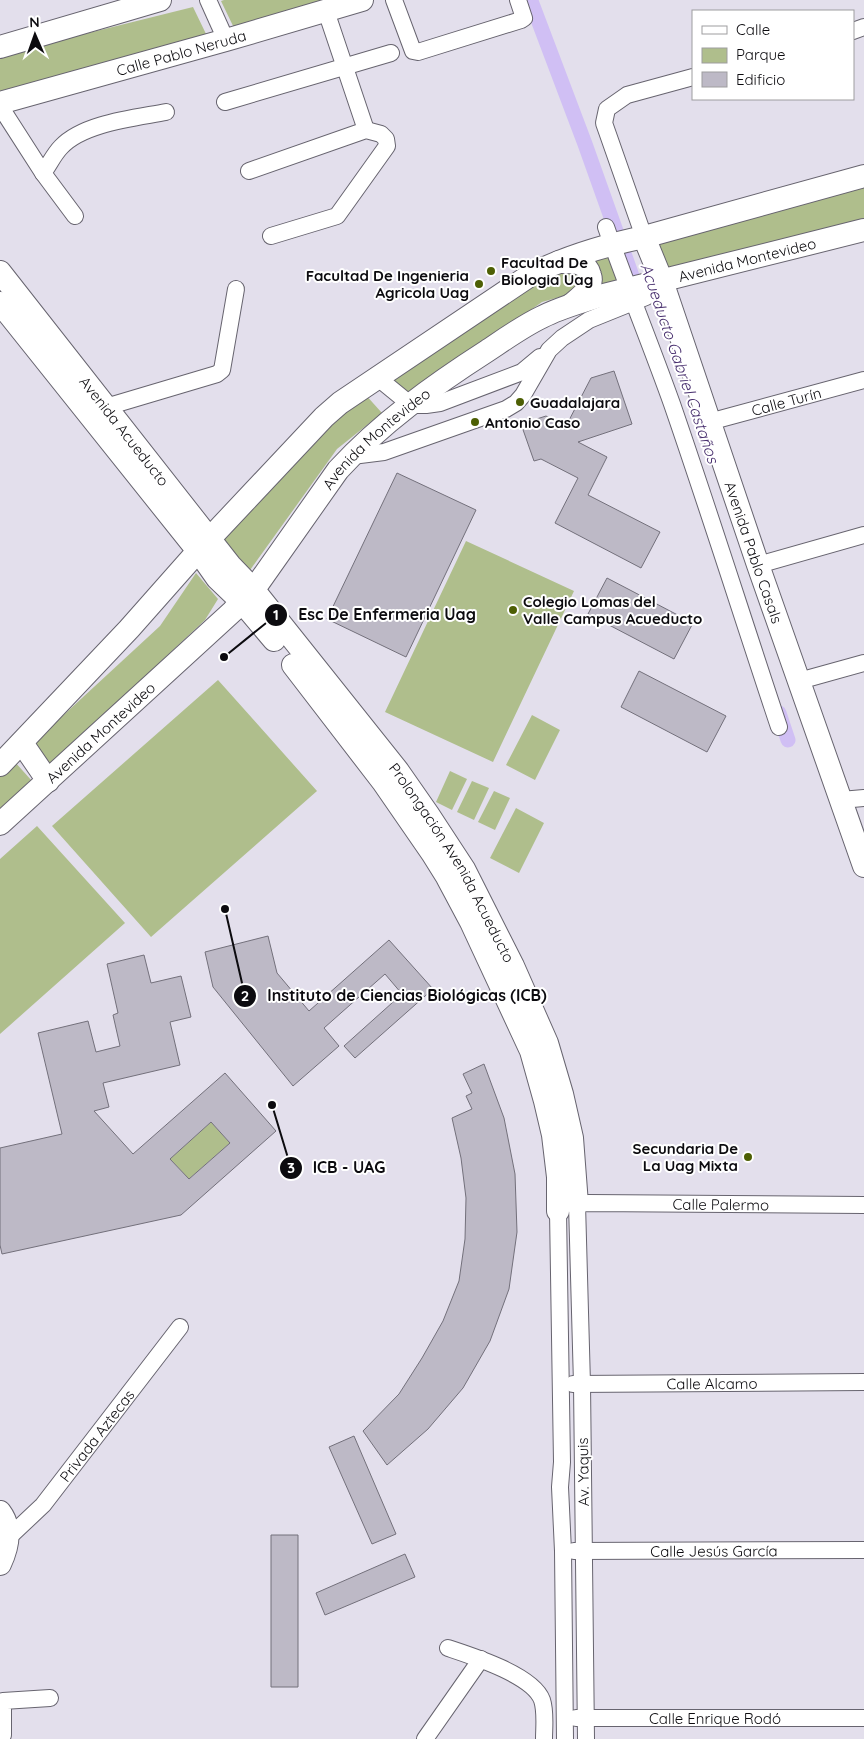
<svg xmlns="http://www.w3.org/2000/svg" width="864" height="1739" font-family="Quicksand,sans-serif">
<rect width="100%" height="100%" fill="#e3dfec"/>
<path fill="#afbe8c" d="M224,0H339L235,30L221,1Z
M193,7L207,36L0,91V55Z
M864,180V223L668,275L653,240Z
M614,255L620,280L542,302L408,397L385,378L505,296L550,277Z
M364,393L382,413L337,449L245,577L218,542L258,495Z
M466,541L574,591L493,762L385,712Z
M196,573L218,599L205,620L46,769L30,746L160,626Z
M218,680L317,791L151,937L52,826Z
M532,715L560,730L535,780L506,765Z
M14,761L32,781L0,809V774Z
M450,771L467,779L452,810L436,802Z
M472,781L489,788L474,820L457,812Z
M494,791L510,798L495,830L478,822Z
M516,808L544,823L519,873L490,858Z
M37,826L125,923L0,1034V859Z
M211,1122L230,1143L189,1179L170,1159Z"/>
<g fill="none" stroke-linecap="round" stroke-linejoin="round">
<path stroke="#d0bff4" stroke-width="15" d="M531,1L585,144L632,276
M779,713L788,740"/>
</g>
<path fill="#bdb9c6" stroke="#73707b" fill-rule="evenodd" d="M614,371L632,424L578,442L607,457L588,495L660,532L641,568L555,523L578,478L541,459L534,461L521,424L546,416L566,426L591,378Z
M397,473L476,510L406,657L327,619Z
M607,578L693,623L674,659L588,614Z
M639,671L726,716L707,752L621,707Z
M268,936L277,973L309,1011L389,940L433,989L355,1058L344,1046L402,994L385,974L324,1028L339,1046L293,1086L213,987L205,952Z
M144,955L151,983L181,976L191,1017L170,1022L180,1065L103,1083L109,1107L94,1111L133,1154L225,1073L276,1131L181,1215L2,1254L0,1245V1148L62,1134L38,1033L88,1021L96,1052L120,1046L113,1015L118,1013L107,964ZM211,1122L230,1143L189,1179L170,1159Z
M484,1064L504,1118L515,1174L517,1232L509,1289L490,1341L463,1388L428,1429L387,1465L363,1431L399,1394L422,1358L443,1321L459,1281L465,1239L466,1198L461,1158L452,1118L472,1109L466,1096L472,1093L463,1074Z
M354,1436L396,1534L372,1544L329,1447Z
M271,1535H298V1687H271Z
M405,1554L415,1577L325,1615L316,1593Z"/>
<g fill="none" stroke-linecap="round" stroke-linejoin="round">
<defs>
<g id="street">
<path d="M208,0L226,40"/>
<path d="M394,0L413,51L418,52L521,20L524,18L518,0"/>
<path d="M326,11L366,130"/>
<path d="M853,31L864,27"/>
<path d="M225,102L391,53"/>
<path d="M0,106L43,173L75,216"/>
<path d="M249,171L366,130L381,134L386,139L387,146L337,216L271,236"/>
<path d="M43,173C49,165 54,154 61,147C83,123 135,118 166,112"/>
<path d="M606,227C627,287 651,345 672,404C709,511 743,619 779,727"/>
<path d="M644,237L604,123L607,109L627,95L693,77"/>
<path d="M378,378L411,405H426L440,403L522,372L540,357"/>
<path d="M106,407L217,374L222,370L236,289"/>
<path id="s1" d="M709,422L864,380"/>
<path d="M352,456L384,452L506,409L516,403L523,395L549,350L562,338L589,320L646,297L662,281"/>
<path d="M758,565L864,535"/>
<path d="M799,681L864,663"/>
<path d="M841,800L864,798"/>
<path d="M558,1211L562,1462L560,1487L563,1551L565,1739"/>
<path id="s2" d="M573,1384L864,1382"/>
<path id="s3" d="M8,1538L43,1505L180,1327"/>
<path id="s4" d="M574,1551L864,1550"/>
<path d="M448,1648C472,1656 533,1675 542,1700C546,1712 544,1727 544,1739"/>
<path id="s5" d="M576,1718H864"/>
<path d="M0,1735H3V1701L50,1698"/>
<path d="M425,1739L481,1659"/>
<path id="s6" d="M586,1739L582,1384L577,1204L589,1203L864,1205"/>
</g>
<g id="secondary">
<path d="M0,47L160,0"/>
<path id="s7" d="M0,103L226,40L362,0"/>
<path id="s8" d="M644,237L662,281L758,565L864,866"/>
<path d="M559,262C571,262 587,261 590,275C591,278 591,283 589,287C586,293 578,299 572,304"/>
<path id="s9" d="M0,272L230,565L253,589L398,771L428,814L464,869L513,966L547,1043L562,1094L572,1138L577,1204"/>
<path d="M0,303L198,551L217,578L242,602L274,640"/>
<path d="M293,665L383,782L432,853L447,877L471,922L531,1051L545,1101L553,1135L558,1177V1211"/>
<path d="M22,743L48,781"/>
<path d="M0,765L129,629L198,551L324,417L340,403L532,274C568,256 606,245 644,237L864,176"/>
<path id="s10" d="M0,824L233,611L257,585L338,470C381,423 434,385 487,351C505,339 523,326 542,317C559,308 578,303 596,297L864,230"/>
<path d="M0,1512C12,1528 8,1547 0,1564"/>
</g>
</defs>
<use href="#street" stroke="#67646f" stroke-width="18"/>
<use href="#secondary" stroke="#67646f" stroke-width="24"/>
<use href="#street" stroke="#fff" stroke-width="16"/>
<use href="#secondary" stroke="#fff" stroke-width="22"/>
</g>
<g fill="#4d5f04" stroke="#fff" stroke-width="2">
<circle cx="491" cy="271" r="5"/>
<circle cx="479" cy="284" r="5"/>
<circle cx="520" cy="402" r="5"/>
<circle cx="475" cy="422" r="5"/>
<circle cx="513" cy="610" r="5"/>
<circle cx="748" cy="1157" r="5"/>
</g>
<g text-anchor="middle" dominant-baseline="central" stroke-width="4" stroke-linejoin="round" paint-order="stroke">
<g font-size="15" fill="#0c0b0f" stroke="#fff">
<text stroke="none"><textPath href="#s7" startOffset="188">Calle Pablo Neruda</textPath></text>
<text stroke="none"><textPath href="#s10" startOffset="961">Avenida Montevideo</textPath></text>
<text stroke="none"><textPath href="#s1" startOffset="80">Calle Turín</textPath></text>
<text stroke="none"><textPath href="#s9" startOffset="202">Avenida Acueducto</textPath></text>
<text stroke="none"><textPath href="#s10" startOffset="541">Avenida Montevideo</textPath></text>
<text stroke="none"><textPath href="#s8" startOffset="334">Avenida Pablo Casals</textPath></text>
<text stroke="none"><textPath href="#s10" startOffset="136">Avenida Montevideo</textPath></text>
<text stroke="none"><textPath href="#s9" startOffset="745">Prolongación Avenida Acueducto</textPath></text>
<text stroke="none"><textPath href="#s6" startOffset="679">Calle Palermo</textPath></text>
<text stroke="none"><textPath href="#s2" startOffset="139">Calle Alcamo</textPath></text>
<text stroke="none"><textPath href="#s3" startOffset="136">Privada Aztecas</textPath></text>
<text transform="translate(583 1472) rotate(-91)">Av. Yaquis</text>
<text stroke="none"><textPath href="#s4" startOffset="140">Calle Jesús García</textPath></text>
<text stroke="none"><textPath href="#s5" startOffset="139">Calle Enrique Rodó</textPath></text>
</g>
<g font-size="15" font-weight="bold" fill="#0c0b0f" stroke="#fff" text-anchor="start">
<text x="501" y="262">Facultad De<tspan x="501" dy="17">Biologia Uag</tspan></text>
<text x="469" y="275" text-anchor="end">Facultad De Ingenieria<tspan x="469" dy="17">Agricola Uag</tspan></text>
<text x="530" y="402">Guadalajara</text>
<text x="485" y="422">Antonio Caso</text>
<text x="523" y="601">Colegio Lomas del<tspan x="523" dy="17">Valle Campus Acueducto</tspan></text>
<text x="738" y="1148" text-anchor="end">Secundaria De<tspan x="738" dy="17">La Uag Mixta</tspan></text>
</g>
<g font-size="16" font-style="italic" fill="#482f6e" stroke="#fff">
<text transform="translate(680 363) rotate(71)">Acueducto Gabriel Castaños</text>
</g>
</g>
<path fill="none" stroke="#0c0b0f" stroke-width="2" d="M224 657L276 615M225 909L245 996M272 1105L291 1168"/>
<g fill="#0c0b0f" stroke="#fff" stroke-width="2">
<circle cx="224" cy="657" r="5"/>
<circle cx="225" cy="909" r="5"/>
<circle cx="272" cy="1105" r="5"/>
<circle cx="276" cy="615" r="12"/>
<circle cx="245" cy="996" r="12"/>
<circle cx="291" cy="1168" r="12"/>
</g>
<g font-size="15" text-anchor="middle" font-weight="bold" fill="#fff">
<text x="276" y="620">1</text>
<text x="245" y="1001">2</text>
<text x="291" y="1173">3</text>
</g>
<g font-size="16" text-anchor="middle" font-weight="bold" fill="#0c0b0f" stroke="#fff" stroke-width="4" stroke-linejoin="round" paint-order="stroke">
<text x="387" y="620">Esc De Enfermeria Uag</text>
<text x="407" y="1001">Instituto de Ciencias Biológicas (ICB)</text>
<text x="349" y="1173">ICB - UAG</text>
</g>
<rect x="692" y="10" width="162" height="90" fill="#ffffff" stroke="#9e9d9f"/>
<rect x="702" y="26" width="25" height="8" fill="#ffffff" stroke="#9e9d9f"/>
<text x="736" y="35" font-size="15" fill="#0c0b0f">Calle</text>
<rect x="702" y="48" width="25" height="15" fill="#afbe8c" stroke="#9e9d9f"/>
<text x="736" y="60" font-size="15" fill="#0c0b0f">Parque</text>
<rect x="702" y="72" width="25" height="15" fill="#bdb9c6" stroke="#9e9d9f"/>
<text x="736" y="85" font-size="15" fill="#0c0b0f">Edificio</text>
<g transform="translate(35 35) rotate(358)" stroke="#ffffff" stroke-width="4" paint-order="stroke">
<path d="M0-4L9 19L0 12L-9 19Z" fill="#0c0b0f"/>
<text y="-8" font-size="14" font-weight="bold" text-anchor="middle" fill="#0c0b0f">N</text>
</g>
</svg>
